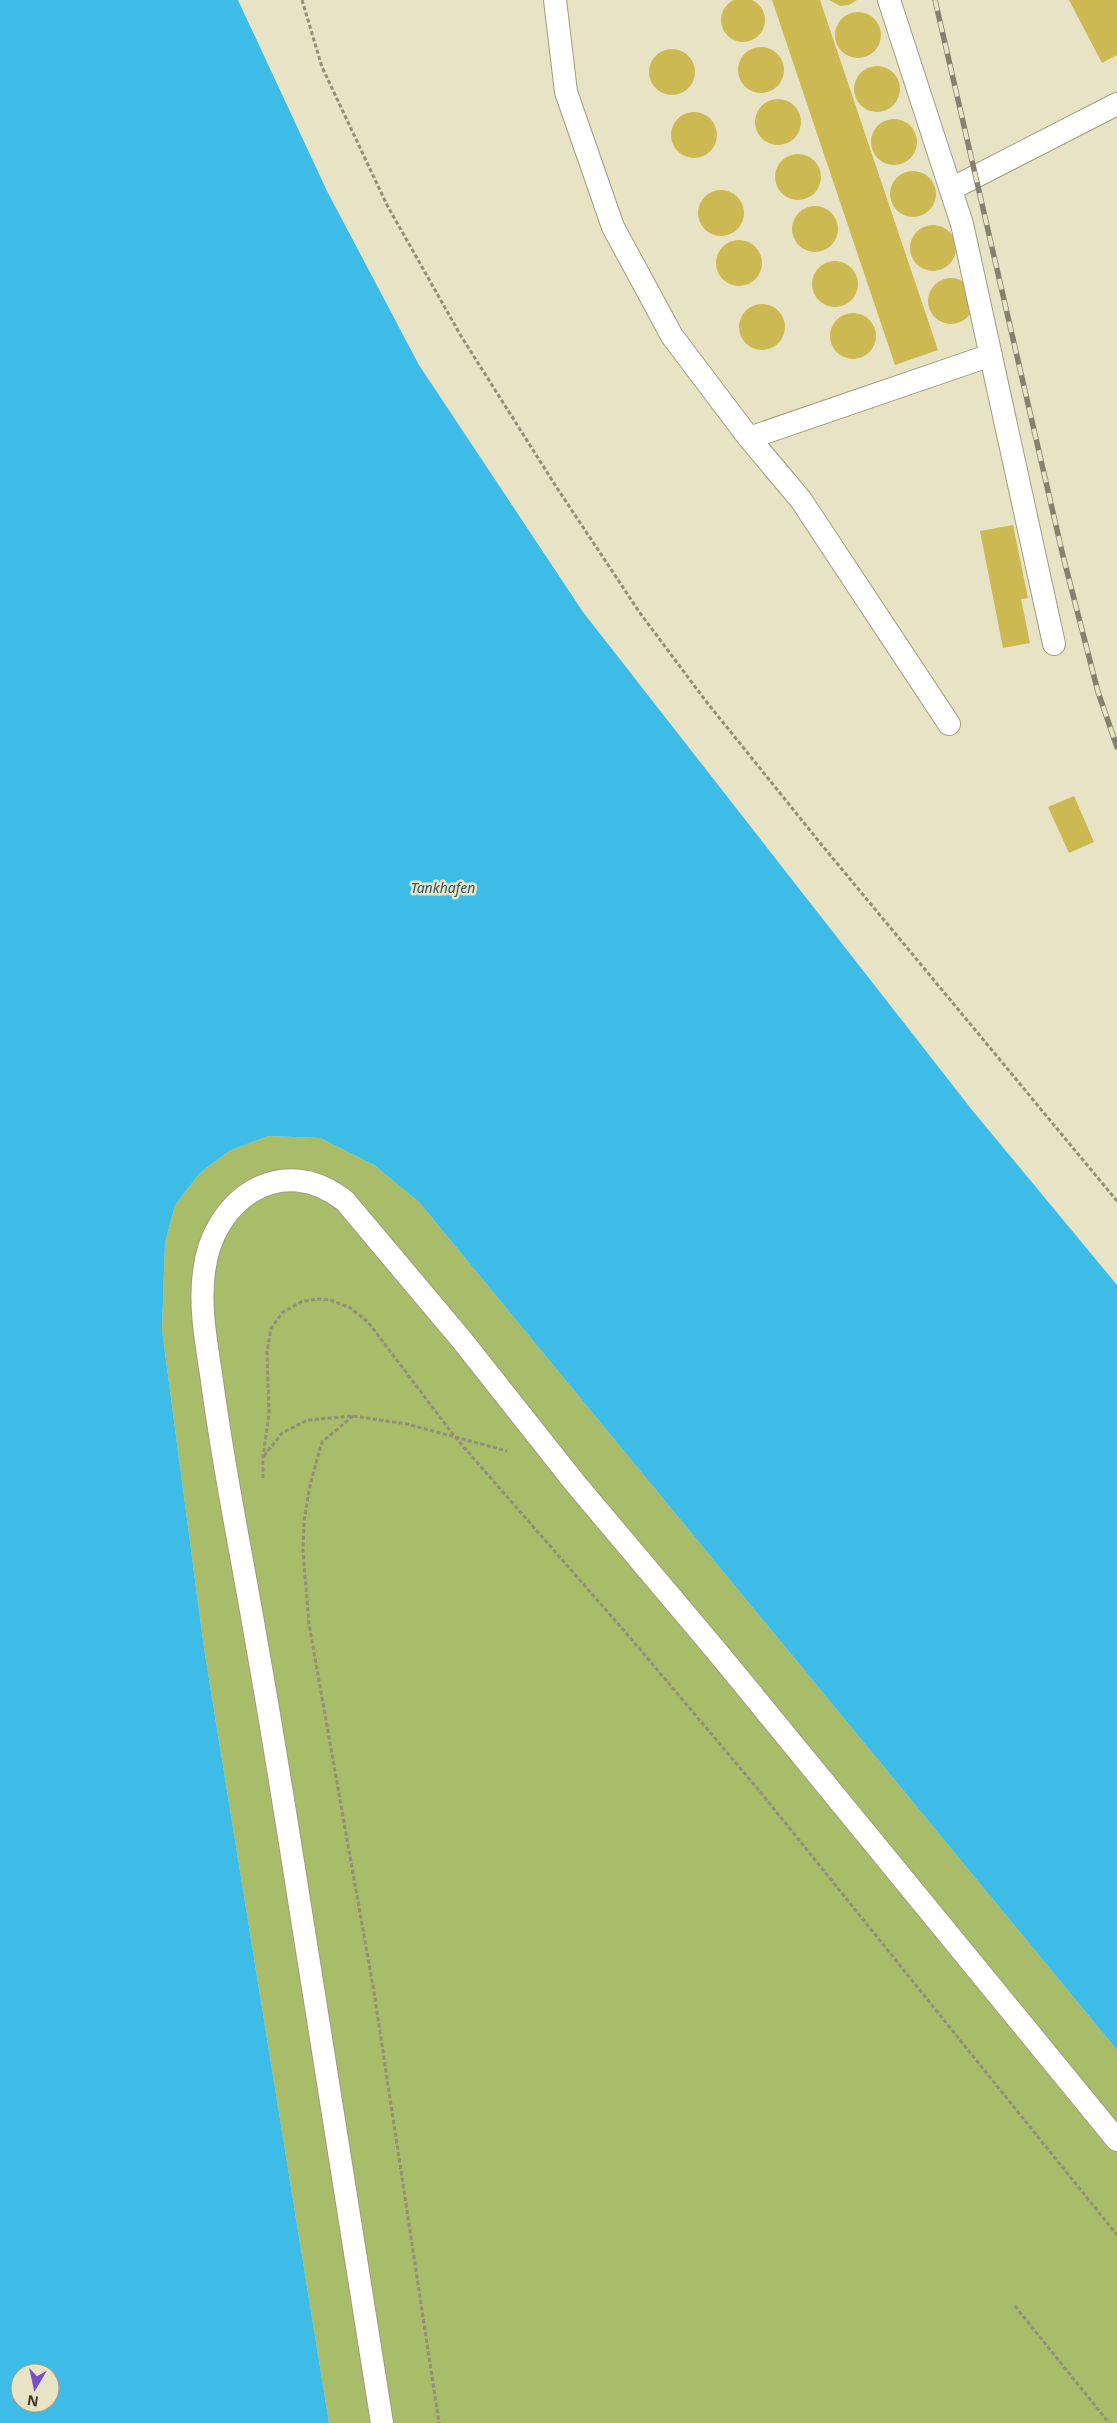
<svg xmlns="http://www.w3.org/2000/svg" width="1117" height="2423" font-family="'Noto Sans',sans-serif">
<rect width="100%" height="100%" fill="#e8e3c5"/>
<path fill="#a9bc69" d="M268,1136L320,1138L374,1165L419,1202L1117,2050V2423H329L204,1648L162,1330L165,1243L175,1205L200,1173L229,1151Z"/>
<path fill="#3dbce8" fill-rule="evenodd" d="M0,0H238L327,191L419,365L583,612L972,1110L1117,1285V2050L419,1202L374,1165L320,1138L268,1136L229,1151L200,1173L175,1205L165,1243L162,1330L204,1648L329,2423H0ZM20,2373H50V2403H20Z"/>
<path fill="#ccb952" d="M721 20a22 22 0 1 1 44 0a22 22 0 1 1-44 0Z
M772,0H820L938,350L895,365Z
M829,0H857L849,5L840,6Z
M1069,0H1117V55L1102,63Z
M835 35a23 23 0 1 1 46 0a23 23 0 1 1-46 0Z
M738 70a23 23 0 1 1 46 0a23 23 0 1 1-46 0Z
M649 72a23 23 0 1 1 46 0a23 23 0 1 1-46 0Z
M854 89a23 23 0 1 1 46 0a23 23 0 1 1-46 0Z
M755 122a23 23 0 1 1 46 0a23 23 0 1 1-46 0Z
M671 135a23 23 0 1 1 46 0a23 23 0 1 1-46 0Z
M871 142a23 23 0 1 1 46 0a23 23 0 1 1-46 0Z
M775 177a23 23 0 1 1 46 0a23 23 0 1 1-46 0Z
M890 194a23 23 0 1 1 46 0a23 23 0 1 1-46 0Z
M698 213a23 23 0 1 1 46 0a23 23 0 1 1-46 0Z
M792 229a23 23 0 1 1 46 0a23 23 0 1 1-46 0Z
M910 248a23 23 0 1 1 46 0a23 23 0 1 1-46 0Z
M716 263a23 23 0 1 1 46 0a23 23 0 1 1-46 0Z
M812 284a23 23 0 1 1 46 0a23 23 0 1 1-46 0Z
M928 301a23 23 0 1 1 46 0a23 23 0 1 1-46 0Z
M739 327a23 23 0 1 1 46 0a23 23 0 1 1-46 0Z
M830 336a23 23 0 1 1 46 0a23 23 0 1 1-46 0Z
M1013,525L1028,598L1021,599L1030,643L1003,648L980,531Z
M1074,796L1094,842L1069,853L1048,807Z"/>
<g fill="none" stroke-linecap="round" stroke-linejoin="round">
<defs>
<path id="service" d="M555,0L566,92L613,227L672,336L749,438L801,500L949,724
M889,0L962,224L1054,644
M951,189L1117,104
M749,438L991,355
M382,2423C359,2272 334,2121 310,1969C293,1863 277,1757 258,1651C243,1561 224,1472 212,1381C207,1346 199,1308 204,1272C212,1200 281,1150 345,1201L461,1339L575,1483L719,1654L1117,2140"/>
</defs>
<use href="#service" stroke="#a19c7f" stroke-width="24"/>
<path stroke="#918e79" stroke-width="3" stroke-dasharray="4 2.5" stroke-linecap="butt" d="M302,0L322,67L387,205L461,336L557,488L640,613L705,700L821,844L1117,1201
M353,1416L322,1442L310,1485L304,1521L303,1551L309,1624L374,1992L439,2423
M264,1456L282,1433L308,1420L353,1416L407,1424L507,1451
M263,1478V1457L269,1414L267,1351L271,1328L283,1312L301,1302L316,1299L330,1300L349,1307L368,1322L455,1437L633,1641L762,1794L1117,2235
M1015,2306L1109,2423"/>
<use href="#service" stroke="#fff" stroke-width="22"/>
<defs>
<path id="rail" d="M935,0L1063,556L1098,692L1117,747"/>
</defs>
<use href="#rail" stroke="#85816e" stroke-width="5.5"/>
<use href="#rail" stroke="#e8e3c5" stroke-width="4" stroke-dasharray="11" stroke-linecap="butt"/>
</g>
<g text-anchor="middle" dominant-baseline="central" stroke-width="5" stroke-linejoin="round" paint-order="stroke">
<g font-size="14" font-style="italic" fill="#28596c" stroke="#e8e3c5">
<text x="443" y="887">Tankhafen</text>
</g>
</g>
<g transform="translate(35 2388) rotate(189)"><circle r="24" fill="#e8e3c5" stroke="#a29e87"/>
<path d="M0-4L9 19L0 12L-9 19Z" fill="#7950c9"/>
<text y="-8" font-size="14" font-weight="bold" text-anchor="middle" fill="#38362a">N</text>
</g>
</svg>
